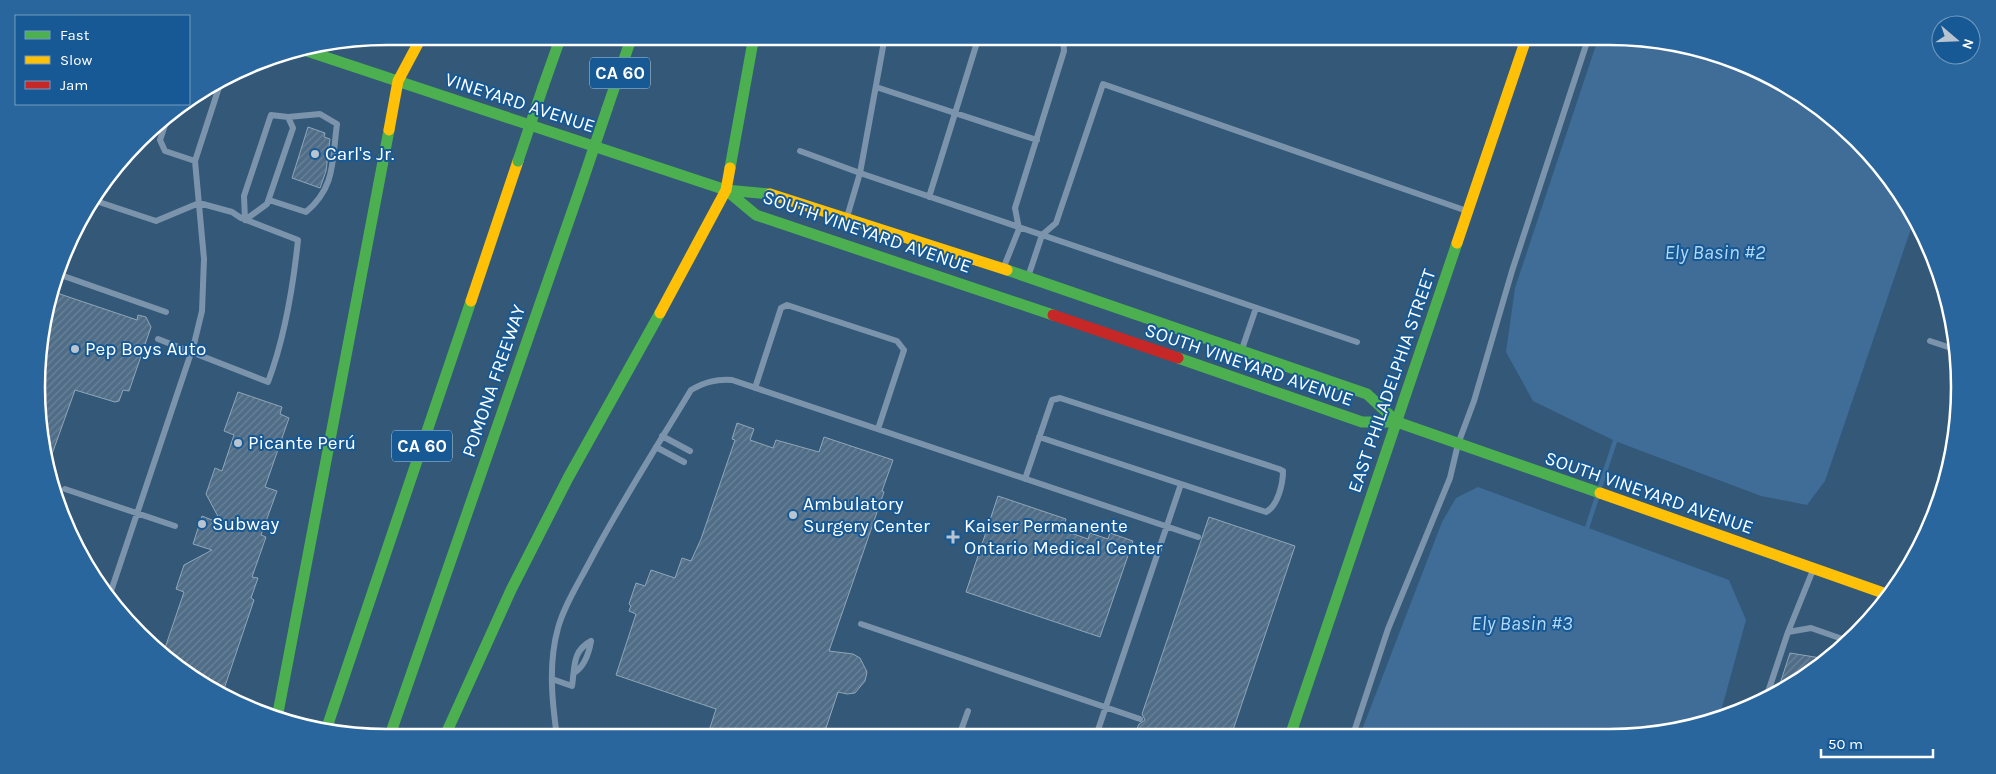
<svg xmlns="http://www.w3.org/2000/svg" width="1996" height="774" font-family="Karla,sans-serif">
<defs>
<pattern id="building-hatch" width="6" height="6" patternUnits="userSpaceOnUse" patternTransform="scale(1.25)"><rect width="6" height="6" fill="#506d87"/><path d="M-1 1l2-2M0 6l6-6M5 7l2-2" fill="none" stroke="#6a8399"/></pattern>
</defs>
<rect width="100%" height="100%" fill="#335878"/>
<path fill="#3f6d97" d="M1599,36L1700,48L1764,73L1823,109L1873,156L1915,217L1825,481L1807,505L1761,496L1615,441L1533,401L1506,352L1515,288Z
M1478,487L1729,580L1746,620L1720,715L1655,735H1360L1442,522L1456,498Z"/>
<g fill="none" stroke-linecap="round" stroke-linejoin="round">
<path stroke="#3f6d97" stroke-width="4.5" d="M1599,490L1615,441
M1587,528L1597,497"/>
</g>
<path fill="url(#building-hatch)" stroke="#90a6b8" d="M308,127L325,133L324,137L330,139L326,171L320,188L292,178Z
M51,291L137,320L138,315L146,317L151,327L129,391L123,390L119,401L115,402L75,390L47,468L43,456L39,341Z
M238,392L282,407L280,414L289,418L265,487L277,491L261,535L266,537L252,577L258,578L251,598L254,600L222,695L174,665L163,654L184,592L176,589L184,565L212,550L193,544L202,516L222,524L206,494L215,468L222,471L234,435L224,431Z
M737,423L754,429L750,440L773,448L776,440L819,452L824,437L893,460L882,491L884,492L829,651L853,654L860,658L867,672L865,681L855,693L847,694L838,692L823,737H707L716,709L616,675L636,614L629,611L631,606L629,604L636,583L645,586L651,570L675,578L682,558L691,561L701,539L735,440L732,439Z
M998,496L1066,519L1062,530L1088,539L1090,533L1108,539L1110,533L1133,541L1100,637L966,592Z
M1209,517L1295,546L1231,736H1134L1139,724L1145,720L1142,714Z
M1790,653L1827,659L1777,693Z"/>
<g fill="none" stroke-linecap="round" stroke-linejoin="round">
<path stroke="#7c94ab" stroke-width="6" d="M885,36L860,173L1357,342
M876,87L1037,140
M169,113L160,140L165,151L195,161
M271,115L288,117L293,128L267,204L245,220L244,196Z
M800,151L860,173L847,217
M929,197L979,36
M93,200L156,221L199,203L232,212L241,218L298,240C293,288 285,337 268,382L158,339
M269,200L306,212C336,187 332,160 337,124L320,114L288,117
M1003,269L1019,229L1015,208L1064,51L1063,36
M55,273L166,312
M1028,277L1042,235L1056,223L1103,84L1467,211
M1930,341L1957,350
M1242,349L1256,308
M755,388L781,308L787,305L897,341L904,350L878,429
M662,436L690,451
M656,447L684,462
M1025,479L1052,400L1060,398L1279,469L1283,471C1283,483 1278,506 1266,512L1039,437
M65,489L175,526
M109,597L194,344L202,311L204,259L195,161L222,78
M861,624L1140,719
M1788,632L1813,570
M574,673C585,666 589,653 591,641
M552,679L572,686C575,667 572,651 591,641
M1765,701L1788,632L1811,628L1848,641
M1353,735L1388,629L1450,478L1458,444L1474,401L1512,271L1589,36
M959,736L968,711
M1096,736L1181,484
M557,737C552,701 548,664 558,628C564,606 578,584 589,563C620,504 656,448 691,390C705,382 716,379 732,380L1198,537"/>
<path stroke="#4caf50" stroke-width="11" d="M304,50L726,190L770,194
M543,87L561,36
M607,109L632,36
M730,168L754,36
M726,190L756,215L1053,315
M1007,270L1367,394L1397,422
M1178,358L1362,422H1397L1600,493
M277,718L389,130
M326,730L471,301
M1290,736L1457,243
M389,738L582,183
M444,738L511,590L568,478L660,313"/>
<path stroke="#ffc107" stroke-width="11" d="M389,130L398,81L422,36
M770,194L1007,270
M1457,243L1527,36
M471,301L518,161
M660,313L726,190L730,168
M1600,493L1889,595"/>
<path stroke="#c62828" stroke-width="11" d="M1053,315L1178,358"/>
<path stroke="#4caf50" stroke-width="11" d="M518,161L543,87
M582,183L607,109"/>
</g>
<g fill="#b8c5d0" stroke="#165995" stroke-width="2">
<circle cx="315" cy="154" r="5"/>
<circle cx="75" cy="349" r="5"/>
<circle cx="238" cy="443" r="5"/>
<circle cx="793" cy="515" r="5"/>
<circle cx="202" cy="524" r="5"/>
<path d="M950.5 529.5h5v5h5v5h-5v5h-5v-5h-5v-5h5z"/>
</g>
<g text-anchor="middle" dominant-baseline="central" stroke-width="4" stroke-linejoin="round" paint-order="stroke">
<g fill="#165995" stroke="#b9cddf" stroke-width="1">
<rect x="590" y="57.5" width="60" height="31" rx="4"/>
<rect x="392" y="430.5" width="60" height="31" rx="4"/>
</g>
<g font-size="18" font-weight="bold" fill="#fff">
<text x="620" y="73">CA 60</text>
<text x="422" y="446">CA 60</text>
</g>
<g font-size="19" fill="#fff" stroke="#165995">
<text transform="translate(520 103) rotate(18)">VINEYARD AVENUE</text>
<text transform="translate(867 232) rotate(19)">SOUTH VINEYARD AVENUE</text>
<text transform="translate(1249 365) rotate(19)">SOUTH VINEYARD AVENUE</text>
<text transform="translate(494 381) rotate(-71)">POMONA FREEWAY</text>
<text transform="translate(1392 381) rotate(-71)">EAST PHILADELPHIA STREET</text>
<text transform="translate(1649 493) rotate(19)">SOUTH VINEYARD AVENUE</text>
</g>
<g font-size="19" fill="#fff" stroke="#165995" text-anchor="start">
<text x="325" y="154">Carl's Jr.</text>
<text x="85" y="349">Pep Boys Auto</text>
<text x="248" y="443">Picante Perú</text>
<text x="803" y="504">Ambulatory<tspan x="803" dy="22">Surgery Center</tspan></text>
<text x="212" y="524">Subway</text>
<text x="964" y="526">Kaiser Permanente<tspan x="964" dy="22">Ontario Medical Center</tspan></text>
</g>
<g font-size="20" font-style="italic" fill="#b3d9f8" stroke="#165995">
<text x="1715" y="252">Ely Basin #2</text>
<text x="1522" y="623">Ely Basin #3</text>
</g>
</g>
<path d="M0 0H1996V774H0ZM387 45H1609A342 342 0 0 1 1951 387V387A342 342 0 0 1 1609 729H387A342 342 0 0 1 45 387V387A342 342 0 0 1 387 45Z" fill="#29669d" fill-rule="evenodd"/>
<path fill="none" stroke="#fff" stroke-width="2.5" d="M387 45H1609A342 342 0 0 1 1951 387V387A342 342 0 0 1 1609 729H387A342 342 0 0 1 45 387V387A342 342 0 0 1 387 45Z"/>
<rect x="15" y="15" width="175" height="90" fill="#165995" stroke="#739bbf"/>
<rect x="25" y="31" width="25" height="8" fill="#4caf50" stroke="#739bbf"/>
<text x="60" y="40" font-size="15" fill="#ffffff">Fast</text>
<rect x="25" y="56" width="25" height="8" fill="#ffc107" stroke="#739bbf"/>
<text x="60" y="65" font-size="15" fill="#ffffff">Slow</text>
<rect x="25" y="81" width="25" height="8" fill="#c62828" stroke="#739bbf"/>
<text x="60" y="90" font-size="15" fill="#ffffff">Jam</text>
<g transform="translate(1956 40) rotate(109)"><circle r="24" fill="#165995" stroke="#739bbf"/>
<path d="M0-4L9 19L0 12L-9 19Z" fill="#b8c5d0"/>
<text y="-8" font-size="14" font-weight="bold" text-anchor="middle" fill="#ffffff">N</text>
</g>
<path d="M1821 749v8h112v-8" fill="none" stroke="#ffffff" stroke-width="2.5"/>
<text x="1828" y="749" font-size="15" fill="#ffffff" stroke="#165995" stroke-width="4" paint-order="stroke">50 m</text>
</svg>
